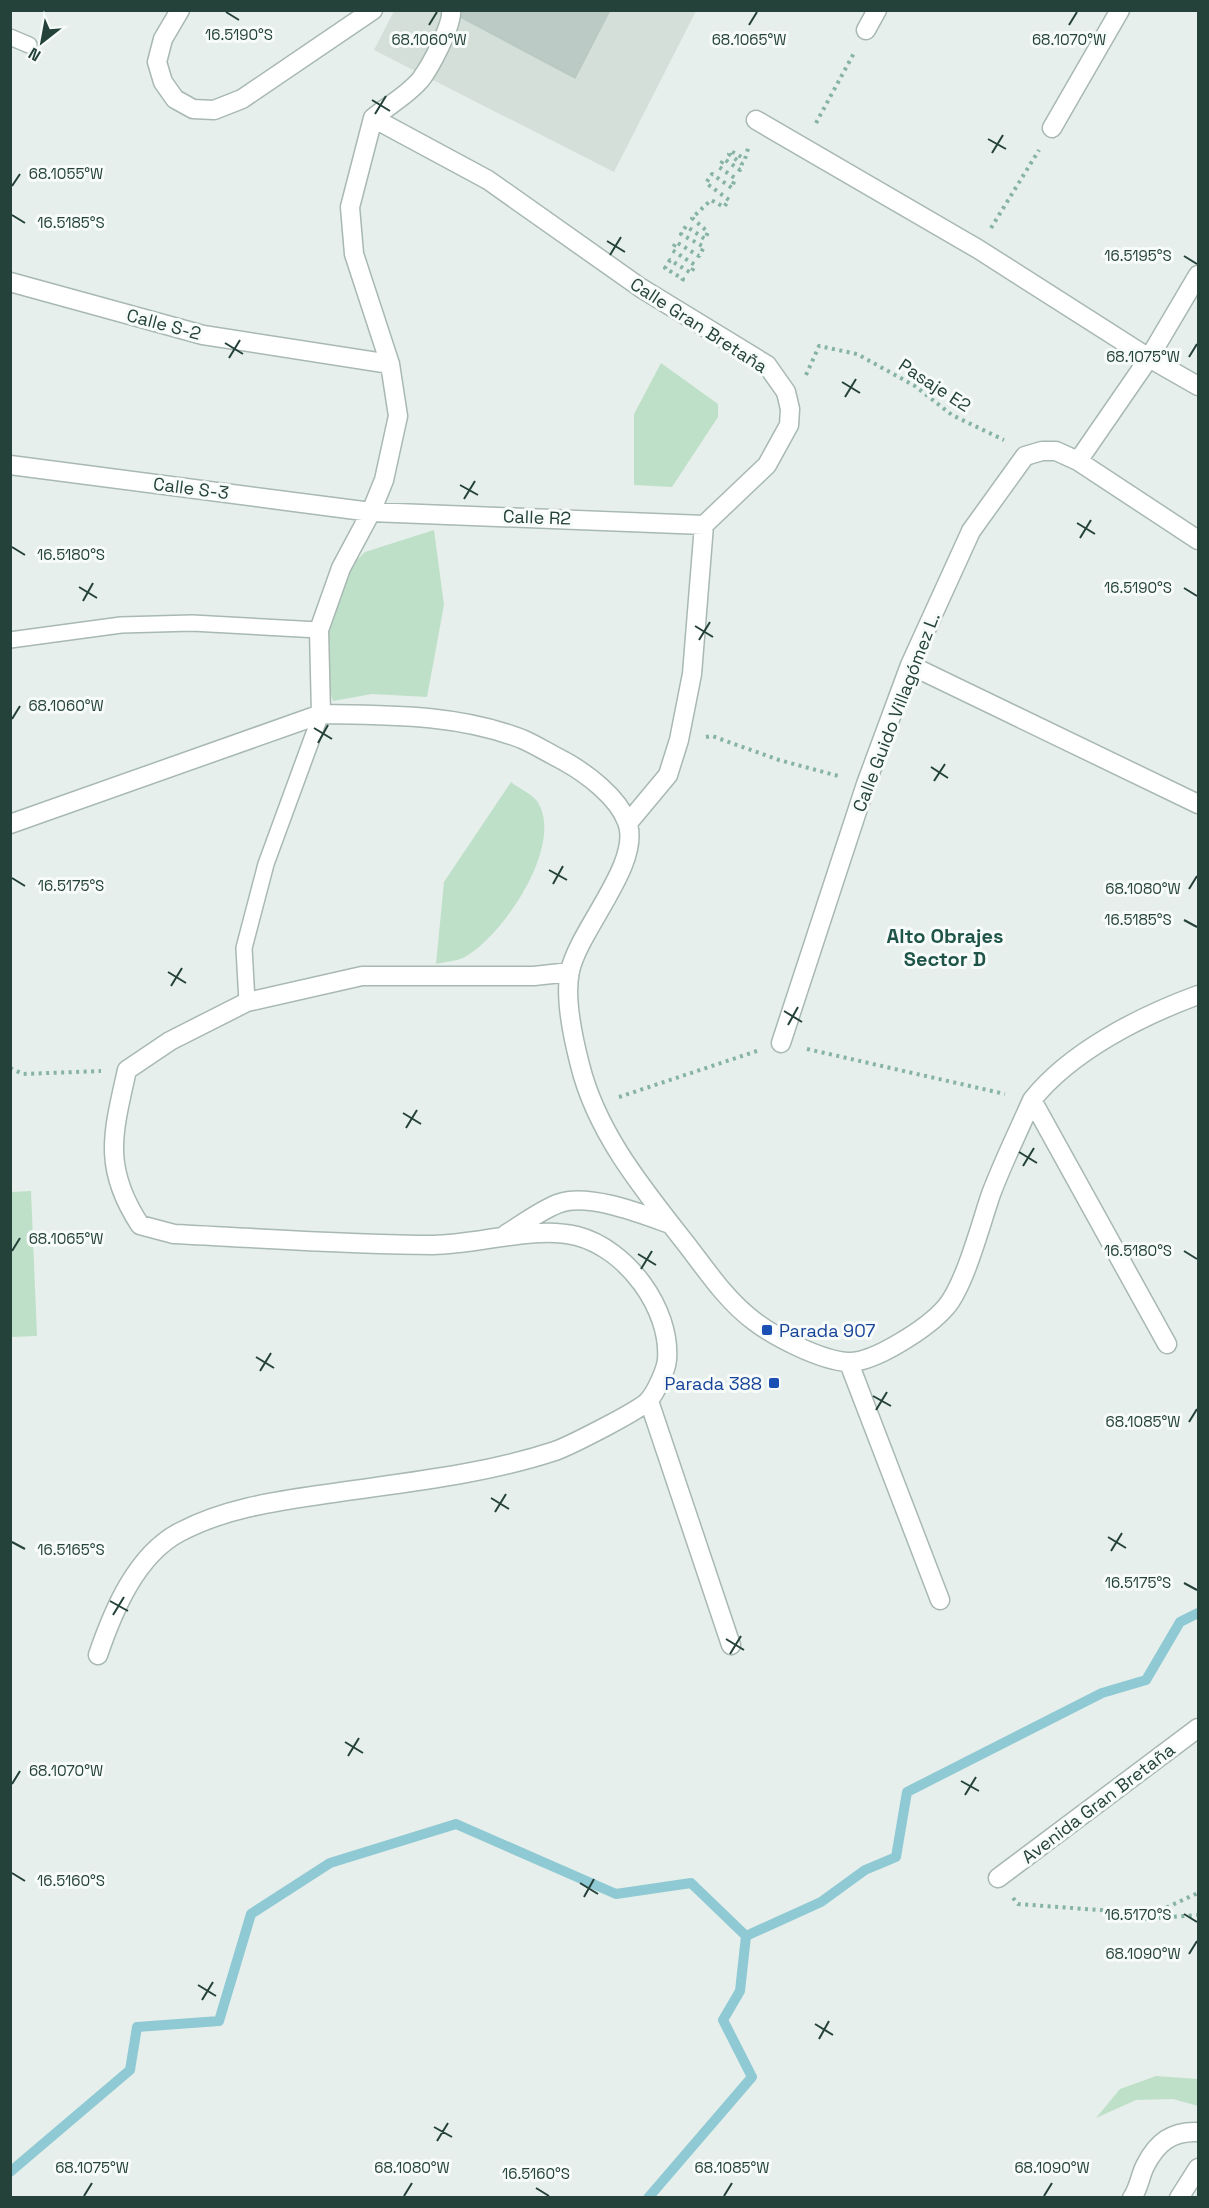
<svg xmlns="http://www.w3.org/2000/svg" width="1209" height="2208" font-family="'Space Grotesk',sans-serif">
<rect width="100%" height="100%" fill="#e6efeb"/>
<path fill="#d4dfda" d="M394,11H696L614,172L374,50Z"/>
<path fill="#bfe0c8" d="M661,363L718,404V417L672,487L634,485V414Z
M434,530L444,605L427,697L372,694L333,701L320,662L340,577L365,552Z
M511,782C518,788 532,794 537,801C566,844 502,938 463,958C456,961 444,962 436,964L444,882Z
M31,1191L37,1336L11,1337V1192Z
M1156,2076L1198,2079V2106L1173,2099L1136,2100L1096,2118L1120,2089Z"/>
<g fill="none" stroke-linecap="round" stroke-linejoin="round">
<path stroke="#8ec9d4" stroke-width="10" d="M10,2172L130,2070L137,2027L219,2021L251,1914L330,1863L456,1824L616,1894L691,1883L746,1936L821,1902L865,1870L896,1857L907,1792L1102,1693L1146,1680L1180,1622L1198,1613
M648,2198L752,2077L723,2020L740,1991L746,1936"/>
</g>
<path fill="#bbcac4" stroke="#b8c9c2" stroke-width="1.5" d="M452,10H610L575,78L451,12Z"/>
<g fill="none" stroke-linecap="round" stroke-linejoin="round">
<defs>
<path id="lane" d="M10,37L29,45
M10,640L121,625L192,623L319,630
M247,1002L244,948L266,864L321,714"/>
<path id="street" d="M180,10L163,39L157,62L163,82L175,99L193,109L214,110L242,99L373,10
M866,30L877,10
M373,118L350,207L354,254L390,364L398,416L384,480L371,512L341,568L319,630L321,714C389,715 458,714 522,739C536,745 550,754 564,761C586,773 618,797 627,822C643,862 579,929 570,971C564,998 573,1038 580,1065C597,1134 644,1190 687,1245C707,1271 727,1301 754,1321C775,1337 820,1360 847,1362C873,1364 929,1327 946,1307C965,1285 981,1223 991,1194C1003,1162 1018,1132 1032,1100C1071,1051 1141,1016 1198,995
M373,118L488,180L641,288L767,365L786,392L790,409L789,425L767,465L704,525
M373,118C388,106 409,94 421,79C430,67 453,25 451,10
M756,120L978,249L1149,358L1198,386
M1052,128L1120,10
M10,282L203,335L390,364
M1078,461L1198,540
M10,465L371,512L704,525
M910,665L1198,804
M628,823L668,775L679,740L692,674L704,525
M10,824L321,714
M781,1043L866,784L910,665L971,531L1025,456L1042,451H1056L1078,461L1149,358L1198,275
M1032,1100L1167,1344
M506,1234C523,1224 542,1209 560,1203C589,1193 642,1214 670,1224
M849,1363L940,1600
M649,1401L731,1645
M98,1655C113,1611 136,1555 180,1532C224,1509 271,1502 319,1495C398,1483 479,1476 555,1451C569,1446 641,1410 649,1400C656,1392 666,1370 667,1360C671,1309 627,1249 577,1236C534,1225 478,1245 433,1245C347,1245 260,1238 174,1234L140,1225C102,1167 113,1133 127,1070L170,1041L247,1002L362,976H534L570,972
M998,1878L1198,1728
M1132,2198C1139,2188 1140,2176 1145,2166C1157,2142 1172,2131 1198,2132
M1179,2198L1198,2168"/>
</defs>
<use href="#lane" stroke="#a8b8b2" stroke-width="18"/>
<use href="#street" stroke="#a8b8b2" stroke-width="21"/>
<path stroke="#86b3a5" stroke-width="4" stroke-dasharray="3 4.5" stroke-linecap="butt" d="M816,123L854,53
M991,228L1039,150
M682,281L683,279L665,268L670,260L691,273L695,265L672,250L676,242L699,256L704,247L681,234L686,226L705,239L708,232L692,218L711,200L724,207L729,200L706,183L712,174L732,188L735,178L719,167L724,159L740,170L742,164L729,154L731,151L745,159L749,145
M806,375L819,346L857,354L915,386L952,415L1004,440
M706,737L712,736L779,760L842,777
M807,1049L1005,1094
M10,1068L23,1074L101,1071
M619,1097L757,1051
M1013,1898L1018,1904L1112,1911L1143,1919L1198,1915
M1146,1917L1198,1893"/>
<use href="#lane" stroke="#fff" stroke-width="15"/>
<use href="#street" stroke="#fff" stroke-width="18"/>
</g>
<path fill="none" stroke="#24423a" stroke-width="2" d="M226,12L239,20M429,25L437,12M749,25L757,12M1069,25L1077,12M372,100L390,111M375,114L386,96M988,139L1006,149M992,153L1003,135M12,186L20,174M12,215L25,223M607,241L625,252M610,255L621,237M1184,256L1197,264M225,343L243,354M1189,357L1197,344M229,358L240,340M842,382L860,393M845,397L856,379M460,485L478,495M464,499L475,481M1077,523L1095,534M1080,538L1091,520M12,547L25,555M79,587L97,598M1184,588L1197,596M83,601L93,583M695,626L713,637M699,640L710,622M12,719L20,706M314,728L332,739M318,743L328,725M931,767L948,778M934,781L945,764M549,870L567,880M12,878L25,886M553,884L563,866M1189,889L1197,876M1184,920L1197,927M168,972L186,983M171,986L182,968M784,1011L802,1022M788,1025L798,1007M403,1113L421,1124M406,1128L417,1110M1019,1152L1037,1163M1023,1166L1034,1148M12,1251L20,1238M1184,1251L1197,1259M638,1254L656,1265M641,1269L652,1251M256,1357L274,1368M260,1371L271,1353M873,1396L891,1406M876,1410L887,1392M1189,1422L1197,1409M491,1498L509,1509M495,1512L506,1494M1108,1537L1126,1548M12,1542L25,1549M1111,1551L1122,1533M1184,1583L1197,1590M110,1601L128,1611M113,1615L124,1597M726,1639L744,1650M730,1654L741,1636M345,1742L363,1753M348,1756L359,1738M961,1781L979,1791M12,1784L20,1771M965,1795L976,1777M12,1873L25,1881M580,1883L598,1894M584,1897L594,1879M1184,1914L1197,1922M1189,1954L1197,1941M198,1985L216,1996M202,2000L213,1982M815,2024L833,2035M819,2039L829,2021M434,2127L452,2137M437,2141L448,2123M536,2188L549,2196M84,2196L92,2183M404,2196L412,2183M724,2196L732,2183M1044,2196L1052,2183"/>
<g fill="#1a4fb4" stroke="#f7fbf9" stroke-width="2">
<rect x="761" y="1324" width="12" height="12" rx="3"/>
<rect x="768" y="1377" width="12" height="12" rx="3"/>
</g>
<g text-anchor="middle" dominant-baseline="central" stroke-width="6" stroke-linejoin="round" paint-order="stroke">
<g font-size="18" fill="#24423a" stroke="#f7fbf9">
<text transform="translate(164 324) rotate(15)">Calle S-2</text>
<text transform="translate(699 325) rotate(33)">Calle Gran Bretaña</text>
<text transform="translate(935 385) rotate(33)">Pasaje E2</text>
<text transform="translate(191 488) rotate(7)">Calle S-3</text>
<text transform="translate(537 517) rotate(2)">Calle R2</text>
<text transform="translate(896 712) rotate(-69)">Calle Guido Villagómez L.</text>
<text transform="translate(1098 1803) rotate(-37)">Avenida Gran Bretaña</text>
</g>
<g font-size="18" fill="#164399" stroke="#f7fbf9" text-anchor="start">
<text x="779" y="1330">Parada 907</text>
<text x="762" y="1383" text-anchor="end">Parada 388</text>
</g>
<g font-size="20" font-weight="bold" fill="#1f5548" stroke="#f7fbf9">
<text x="945" y="936">Alto Obrajes<tspan x="945" dy="23">Sector D</tspan></text>
</g>
</g>
<g font-size="15" text-anchor="middle" fill="#24423a" stroke="#f7fbf9" stroke-width="6" stroke-linejoin="round" paint-order="stroke">
<text x="239" y="40">16.5190°S</text>
<text x="429" y="45">68.1060°W</text>
<text x="749" y="45">68.1065°W</text>
<text x="1069" y="45">68.1070°W</text>
<text x="66" y="179">68.1055°W</text>
<text x="71" y="228">16.5185°S</text>
<text x="1138" y="261">16.5195°S</text>
<text x="1143" y="362">68.1075°W</text>
<text x="71" y="560">16.5180°S</text>
<text x="1138" y="593">16.5190°S</text>
<text x="66" y="711">68.1060°W</text>
<text x="71" y="891">16.5175°S</text>
<text x="1143" y="894">68.1080°W</text>
<text x="1138" y="925">16.5185°S</text>
<text x="66" y="1244">68.1065°W</text>
<text x="1138" y="1256">16.5180°S</text>
<text x="1143" y="1427">68.1085°W</text>
<text x="71" y="1555">16.5165°S</text>
<text x="1138" y="1588">16.5175°S</text>
<text x="66" y="1776">68.1070°W</text>
<text x="71" y="1886">16.5160°S</text>
<text x="1138" y="1920">16.5170°S</text>
<text x="1143" y="1959">68.1090°W</text>
<text x="92" y="2173">68.1075°W</text>
<text x="412" y="2173">68.1080°W</text>
<text x="732" y="2173">68.1085°W</text>
<text x="1052" y="2173">68.1090°W</text>
<text x="536" y="2179">16.5160°S</text>
</g>
<rect width="1209" height="2208" fill="none" stroke="#24423a" stroke-width="24"/>
<g transform="translate(42 42) rotate(211)" stroke="#f7fbf9" stroke-width="4.5" paint-order="stroke">
<path d="M0-4.5L10 22L0 15L-10 22Z" fill="#24423a"/>
<text y="-9" font-size="16" font-weight="bold" text-anchor="middle" fill="#24423a">N</text>
</g>
</svg>
